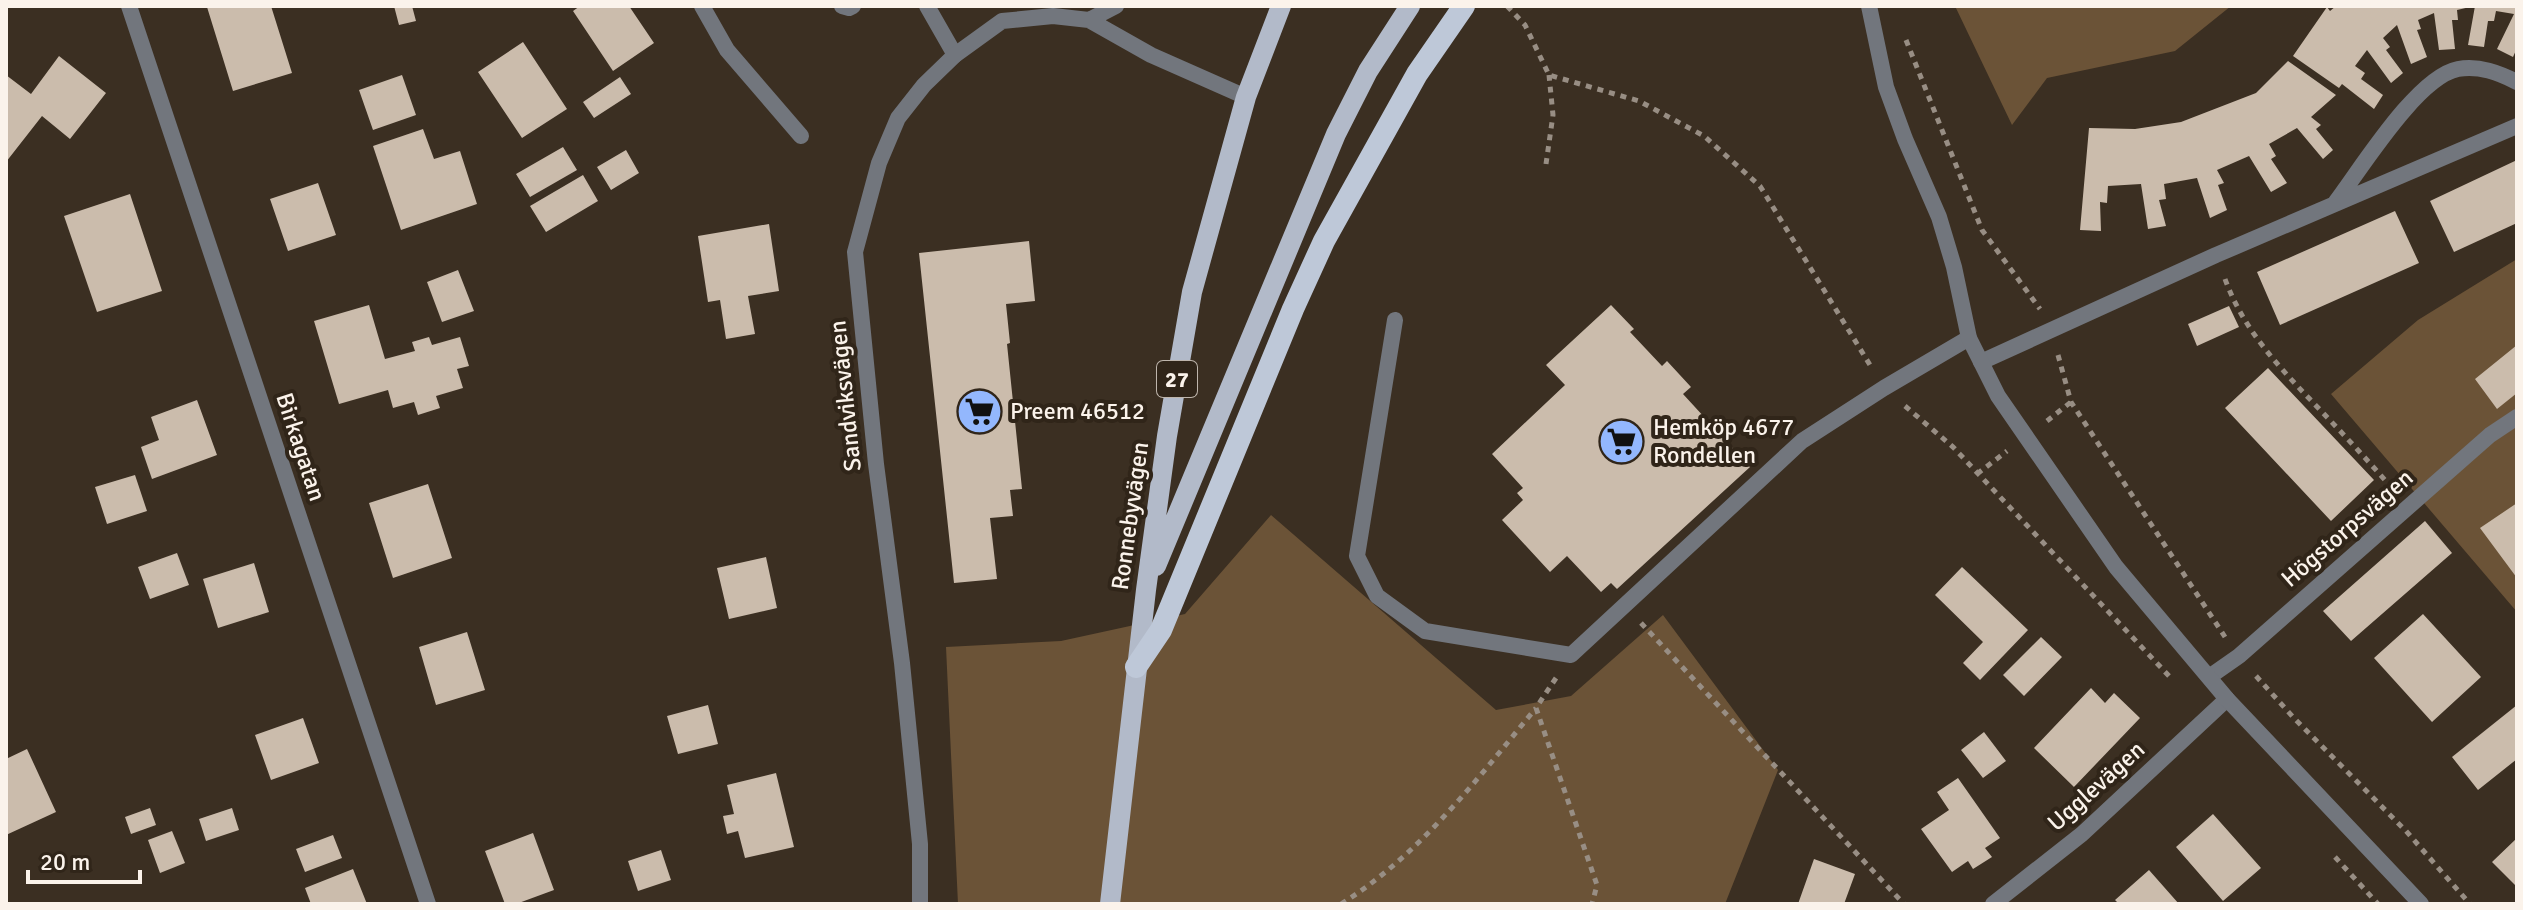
<svg xmlns="http://www.w3.org/2000/svg" width="2523" height="910" font-family="Signika,sans-serif">
<rect width="100%" height="100%" fill="#3b2f22"/>
<path fill="#6b5337" d="M1955,6H2231L2175,51L2047,78L2012,125Z
M2517,259V612L2331,394L2418,320Z
M1271,515L1496,710L1571,696L1663,615L1778,770L1725,904H958L946,647L1061,641L1185,614Z"/>
<path fill="#cbbcac" d="M211,6H271L292,73L233,91L207,7Z
M394,6H412L416,21L399,25Z
M580,6H629L654,43L613,71L573,11Z
M2336,6H2470V7L2457,10L2458,20H2452L2455,49L2439,50L2434,13L2418,20L2421,29L2417,30L2427,57L2411,64L2397,25L2383,38L2390,47L2386,50L2403,73L2391,83L2367,50L2355,66L2365,73L2361,79L2383,95L2374,109L2342,84L2339,88L2293,56L2327,7L2330,11Z
M2475,6H2517V48L2513,57L2497,49L2514,14L2496,11L2494,21H2488L2484,47L2468,45Z
M523,42L567,109L522,138L478,72Z
M59,56L106,93L70,139L42,116L6,162V75L31,94Z
M2288,61L2336,95L2311,117L2321,125L2316,129L2333,150L2323,159L2297,128L2269,144L2276,156L2271,159L2287,183L2271,192L2249,156L2217,170L2224,183L2218,185L2227,210L2210,218L2197,178L2164,184L2166,199L2159,200L2166,226L2148,229L2141,184L2108,186L2107,203L2100,202L2101,231L2080,230L2089,128L2135,129L2181,122L2256,93Z
M402,75L416,115L373,130L359,90Z
M620,77L631,94L594,118L583,102Z
M423,129L434,159L460,151L477,204L401,230L373,146Z
M563,147L577,170L530,197L516,174Z
M626,150L639,173L611,190L597,167Z
M2517,160V223L2454,252L2430,201Z
M583,175L598,201L546,232L530,206Z
M318,183L336,235L288,251L270,199Z
M130,194L162,291L97,312L64,216Z
M2395,211L2419,263L2280,325L2257,272Z
M769,224L779,291L748,296L755,334L726,339L720,300L708,302L698,236Z
M1029,241L1035,301L1006,304L1010,343L1007,344L1022,489L1010,490L1013,516L990,518L997,579L954,583L919,253Z
M458,270L474,311L442,322L427,282Z
M369,305L385,359L415,351L412,342L429,337L432,345L460,337L469,366L457,369L463,388L436,396L440,408L418,415L414,402L393,408L388,390L339,404L314,321Z
M1611,305L1634,329L1630,332L1662,366L1667,361L1691,387L1683,394L1750,467L1617,589L1611,583L1601,592L1567,556L1550,572L1502,520L1523,500L1517,493L1523,488L1492,454L1565,385L1546,365Z
M2229,306L2239,327L2197,346L2188,324Z
M2517,345V393L2497,409L2475,379Z
M2268,368L2374,480L2331,521L2225,408Z
M197,400L217,455L152,479L141,447L159,440L151,417Z
M135,475L147,511L107,524L95,487Z
M428,484L452,558L393,578L369,503Z
M2517,503V578L2480,528Z
M2425,521L2452,553L2351,641L2323,611Z
M177,553L189,585L150,599L138,567Z
M766,557L777,608L729,619L717,568Z
M254,563L269,612L218,628L203,579Z
M1962,567L2028,630L1980,680L1963,663L1983,642L1935,595Z
M2423,614L2481,677L2432,722L2374,658Z
M467,632L485,690L436,705L419,647Z
M2041,637L2062,657L2024,696L2003,675Z
M2091,688L2105,703L2114,693L2140,718L2074,787L2034,748Z
M708,705L718,744L678,754L667,716Z
M2517,705V759L2478,790L2452,757Z
M303,718L319,763L271,780L255,735Z
M1984,732L2006,761L1983,778L1961,750Z
M27,749L56,812L6,835V759Z
M776,773L794,847L745,858L738,831L727,834L723,816L734,814L727,785Z
M1958,778L2000,838L1985,848L1992,857L1973,869L1968,861L1952,872L1921,829L1949,810L1937,792Z
M150,808L156,825L131,834L125,817Z
M232,808L239,830L206,841L199,819Z
M2213,814L2261,868L2223,901L2176,847Z
M172,831L185,863L160,873L148,840Z
M533,833L554,890L516,904H505L485,851Z
M333,835L342,858L305,872L296,849Z
M2517,838V887L2492,862Z
M661,850L671,880L638,891L628,861Z
M1814,859L1855,874L1844,904H1798Z
M353,869L367,904H311L305,888Z
M2149,870L2179,904H2119L2115,900Z"/>
<g fill="none" stroke-linecap="round" stroke-linejoin="round">
<path stroke="#988e84" stroke-width="5" stroke-dasharray="6 6" stroke-linecap="butt" d="M1507,6L1525,25L1549,75L1639,101L1704,136L1760,186L1870,365
M1906,40L1982,230L2040,309
M1546,164L1553,115L1549,75
M2225,279C2245,334 2284,372 2324,414C2347,438 2370,463 2392,488
M2058,355L2071,402L2225,637
M1905,406L1953,447L2169,676
M2047,421L2071,402
M1977,474L2007,451
M1641,623L1904,904
M2256,676L2293,717L2406,831L2470,904
M1556,678L1536,708L1597,885L1592,904
M2335,857L2378,904
M1341,904C1420,855 1478,778 1536,708"/>
<path stroke="#72767d" stroke-width="16" d="M842,6L849,8L853,6
M927,6L955,55
M1395,320L1357,556L1377,596L1425,631L1571,655L1802,441L1884,388L1969,338
M2209,677L2239,656L2490,435L2517,417"/>
<path stroke="#72767d" stroke-width="16" d="M129,6L428,904
M702,6L727,50L801,136
M1089,20L1116,6
M2335,203C2361,169 2417,77 2458,69C2479,65 2499,73 2517,82
M1981,362L2216,255L2517,126
M920,904V844L902,663L876,464L855,252L879,163L898,118L924,85L955,55L1002,21L1053,16L1089,20L1151,55L1246,97
M1993,904L2082,834L2227,699"/>
<path stroke="#72767d" stroke-width="16" d="M1869,6L1886,87L1905,139L1939,217L1954,267L1969,338L1998,396L2116,567L2227,699L2421,904"/>
<path stroke="#b2bac9" stroke-width="20" d="M1156,566L1336,134L1368,71L1410,6
M1110,904L1146,590L1167,436L1192,292L1246,97L1281,6"/>
<path stroke="#bec8d8" stroke-width="22" d="M1136,667L1161,630L1293,309L1324,241L1417,74L1464,6"/>
</g>
<defs>
<symbol id="supermarket-disc" viewBox="-11 -11 22 22"><circle r="9.5" fill="#93b7fd" stroke="#302519"/><path d="M-6-5.5h2.5l.6 2H6L4.5 2H-2.5L-4.4-4H-6ZM-1.5 3.2a1.3 1.3 0 1 0 .1 0ZM3 3.2a1.3 1.3 0 1 0 .1 0Z" fill="#111"/></symbol>
</defs>
<g fill-rule="evenodd">
<use href="#supermarket-disc" x="954" y="386" width="51" height="51"/>
<use href="#supermarket-disc" x="1596" y="416" width="51" height="51"/>
</g>
<g text-anchor="middle" dominant-baseline="central" stroke-width="8" stroke-linejoin="round" paint-order="stroke">
<rect fill="#302519" stroke="#beb5ac" stroke-width="2" x="1157" y="361" width="40" height="36" rx="6"/>
<g font-size="22" font-weight="bold" fill="#fbf3eb">
<text x="1177" y="379">27</text>
</g>
<g font-size="24" fill="#fbf3eb" stroke="#302519">
<text transform="translate(845 396) rotate(-96)">Sandviksvägen</text>
<text transform="translate(301 447) rotate(72)">Birkagatan</text>
<text transform="translate(1130 516) rotate(-82)">Ronnebyvägen</text>
<text transform="translate(2347 528) rotate(-41)">Högstorpsvägen</text>
<text transform="translate(2096 786) rotate(-42)">Ugglevägen</text>
</g>
<g font-size="24" fill="#fbf3eb" stroke="#302519" text-anchor="start">
<text x="1010" y="411">Preem 46512</text>
<text x="1653" y="427">Hemköp 4677<tspan x="1653" dy="28">Rondellen</tspan></text>
</g>
</g>
<rect width="2523" height="910" fill="none" stroke="#fbf3eb" stroke-width="16"/>
<path d="M28 870v12h112v-12" fill="none" stroke="#fbf3eb" stroke-width="4"/>
<text x="40" y="870" font-size="24" fill="#fbf3eb" stroke="#302519" stroke-width="6" paint-order="stroke">20 m</text>
</svg>
